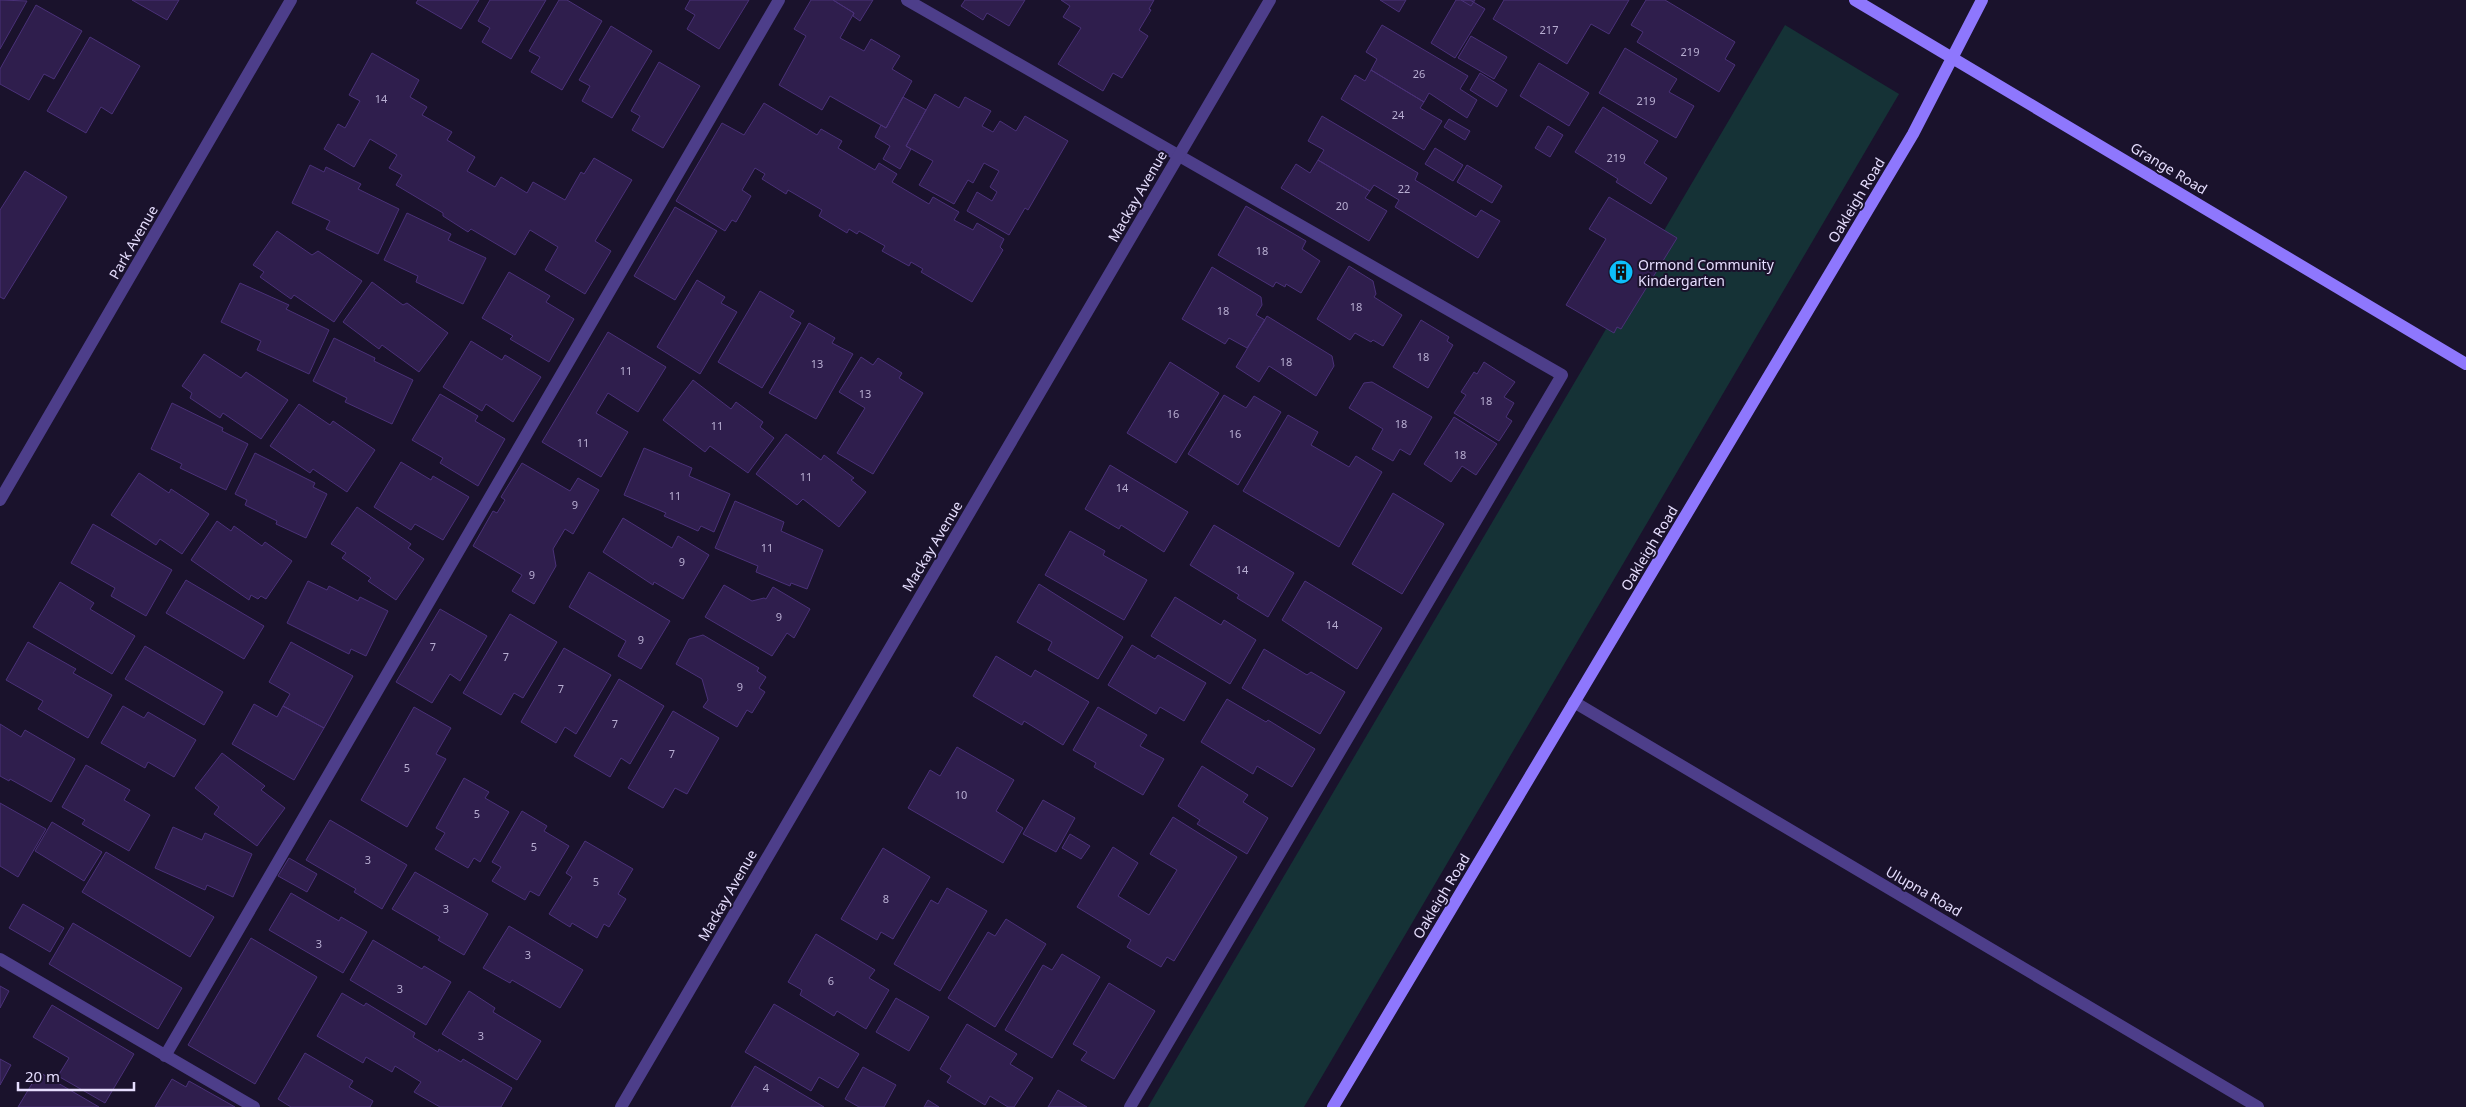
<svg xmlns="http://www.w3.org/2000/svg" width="2466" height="1107" font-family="'Noto Sans',sans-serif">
<rect width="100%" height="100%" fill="#1a122c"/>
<path fill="#153236" d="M1785,25L1899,94L1304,1107H1148Z"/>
<path fill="#2f1e4d" stroke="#4a3178" d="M0,0L27,1L0,49Z
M132,0H179L167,20Z
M418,0H479L461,29L416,3Z
M490,0H546L511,59L482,42L490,28L478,21Z
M559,0H567L602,21L562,90L531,72L540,57L529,51Z
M690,0H749L719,49L687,29L695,15L685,9Z
M811,0H833L854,13L840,38L864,51L871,39L900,56L892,69L912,81L886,128L830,96L822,110L779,85L806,36L794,29Z
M833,0H873L860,21L853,16L854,13Z
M965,0H1025L1009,26L987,13L983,20L961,6Z
M1061,0H1154L1149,9L1151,10L1139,30L1148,36L1122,78L1113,73L1103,91L1058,64L1081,28L1063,17L1070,6Z
M1380,0H1406L1399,12Z
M1456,0H1470L1485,9L1455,58L1431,43Z
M1461,0H1475L1471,6Z
M1504,0H1629L1609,34L1591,24L1567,64L1493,19Z
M1646,0H1665L1735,42L1725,59L1735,65L1719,92L1637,42L1643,32L1631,25Z
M36,5L82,31L54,79L44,74L29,100L0,84V69Z
M1382,25L1468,76L1460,89L1477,100L1467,118L1429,93L1424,102L1371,70L1377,59L1366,52Z
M611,26L652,51L612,118L582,101L590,86L579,80Z
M1471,36L1507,57L1494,79L1458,58Z
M90,37L140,66L112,114L101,107L86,133L47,111Z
M1625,48L1677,79L1669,92L1694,106L1676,138L1599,93Z
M372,53L419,80L410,97L427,107L422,115L452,132L447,140L475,157L467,171L495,187L501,177L527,193L533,182L565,200L581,172L584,174L594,158L632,180L595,241L611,251L585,294L545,270L558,247L530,230L515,255L471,229L468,232L443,216V213L396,185L402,175L389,168L397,155L370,139L354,167L324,149L338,124L345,128L360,101L349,95Z
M659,62L700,86L663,148L632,130L640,116L631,111Z
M1539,63L1589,93L1569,126L1520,96Z
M1371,70L1424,102L1420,108L1442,121L1424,150L1341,99L1355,75L1365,81Z
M1480,73L1507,90L1497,107L1470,90Z
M935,94L959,108L965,97L991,111L982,126L993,132L1000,121L1016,131L1025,116L1068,141L1028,210L1025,208L1009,235L967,211L977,192L992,201L997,192L990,187L999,171L984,163L973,183L968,180L954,204L919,185L933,161L906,146Z
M903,97L926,110L906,146L911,149L900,169L883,159L890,146L875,137L881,125L886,128Z
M764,103L817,135L821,129L842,141L838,148L875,170L879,163L897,174L892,182L929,204L933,197L959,212L954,220L973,230L977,223L1004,239L1000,247L1003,250L972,302L921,272L923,269L911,262L909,266L882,251L885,246L859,231L857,234L849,229L847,233L819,216L822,210L788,190L786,194L762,179L765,174L755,168L742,190L751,196L736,222L732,220L725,231L676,201L722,123L744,135Z
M1603,107L1658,141L1644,163L1667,178L1651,204L1616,182L1618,179L1575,152Z
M1322,116L1418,173L1415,180L1476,217L1481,210L1500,221L1478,258L1395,207L1399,200L1374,185L1370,191L1318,160L1324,150L1308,141Z
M1449,119L1470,131L1465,140L1444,127Z
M1548,126L1563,135L1550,157L1535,148Z
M1435,148L1463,165L1453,181L1425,164Z
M1318,160L1370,191L1365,198L1387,211L1369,241L1281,188L1296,164L1310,173Z
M310,165L324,172L326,167L361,184L358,189L399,209L378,254L326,229L330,221L292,203Z
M1467,165L1502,186L1492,203L1457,182Z
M25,171L67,197L4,299L0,297V210Z
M1609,197L1677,238L1621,329L1617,327L1614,333L1566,305L1606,239L1589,229Z
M1246,206L1306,241L1302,249L1320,261L1301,293L1286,284L1285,287L1276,282L1273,287L1218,255Z
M675,207L717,231L675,300L634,276Z
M407,213L451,234L448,240L486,258L463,304L416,282L418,276L384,260Z
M277,231L312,255L318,251L362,281L334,322L294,295L291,299L260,277L264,272L253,265Z
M1349,266L1373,281L1376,294L1374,297L1402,315L1383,346L1373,340L1371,342L1355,333L1350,340L1317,319Z
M1212,267L1261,297L1262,305L1256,315L1265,320L1247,348L1229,338L1225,344L1182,319Z
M509,272L550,296L546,302L574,319L549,362L510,339L513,336L482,318Z
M697,280L725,297L721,303L737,312L700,374L657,347Z
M372,282L403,305L407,303L448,333L419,372L382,345L379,349L343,322Z
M240,283L289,305L286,309L329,330L309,374L257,350L261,341L221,322Z
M760,291L794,311L790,317L801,323L762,388L718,362Z
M1267,316L1332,356L1334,366L1316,396L1269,366L1259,382L1236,367Z
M1421,320L1449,337L1447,341L1453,345L1428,388L1393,367Z
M809,323L835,338L832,343L853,354L816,419L769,393Z
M608,332L666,367L638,412L608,393L596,413L628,432L601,477L542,442Z
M334,338L375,358L374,361L413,380L392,424L345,402L347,398L313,381Z
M471,341L502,360L505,355L541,377L513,422L486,404L482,411L443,387Z
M204,354L241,378L246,372L288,400L261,439L223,413L220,418L190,398L192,393L182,386Z
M861,357L873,365L878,358L902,373L899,378L923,393L873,474L837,453L865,408L839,392Z
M1170,362L1219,393L1176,463L1127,433Z
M1484,362L1515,382L1504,397L1514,403L1506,417L1512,421L1499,441L1454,413L1466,395L1461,392L1474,372L1477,374Z
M693,380L731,409L736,402L763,422L760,427L774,438L748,473L710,446L705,452L663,420Z
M1372,382L1432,417L1410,455L1400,449L1393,461L1372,449L1383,429L1349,408L1364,383Z
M440,394L478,416L475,421L505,439L478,486L440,463L443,458L412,440Z
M1224,395L1246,408L1254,396L1281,412L1238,485L1188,454Z
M172,403L223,428L222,431L248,444L226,490L180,468L182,464L151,449Z
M299,404L330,425L333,421L375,450L347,492L313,469L310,473L270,446Z
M1288,415L1318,432L1311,445L1349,467L1356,456L1382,472L1339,547L1243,491Z
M1454,417L1497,444L1476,475L1462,466L1451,482L1424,464Z
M786,434L821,460L824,455L854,478L851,480L866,492L839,527L803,499L797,505L756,474Z
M644,448L692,468L689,476L730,494L714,532L701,526L698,531L664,516L666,513L624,495Z
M255,453L315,483L313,487L327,494L306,538L276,524L277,521L245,505L247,500L235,494Z
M401,462L431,480L433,476L469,497L443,540L415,524L411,530L374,507Z
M522,463L570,491L578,478L599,490L573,534L565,529L553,549L556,566L534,604L512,591L522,575L473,546L493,511L497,513L505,500L501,497Z
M1110,465L1188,512L1164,552L1121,525L1119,529L1085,509Z
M139,473L169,493L171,489L209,514L182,554L160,539L156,545L111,515Z
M1393,493L1444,524L1402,594L1352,564Z
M735,501L784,522L781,531L823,550L807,589L791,583L790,586L756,572L758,566L715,548Z
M357,507L411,544L408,548L424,559L396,600L368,581L371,578L342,558L346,553L331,544Z
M623,518L672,548L678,536L709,555L683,599L654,582L653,585L603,552Z
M217,521L231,531L234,526L262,546L265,542L292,561L266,599L261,596L258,599L251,595L249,600L191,560Z
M93,524L172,570L146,616L111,596L115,588L71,563Z
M1214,525L1294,573L1268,617L1237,598L1239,595L1190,565Z
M1070,531L1105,551L1103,555L1147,580L1124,620L1045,575Z
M589,572L670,621L641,669L618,656L626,641L569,607Z
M186,580L264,626L244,659L166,613Z
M308,581L327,590L329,586L358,601L360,597L388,611L366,656L351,649L349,654L287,623Z
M1305,581L1382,628L1357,669L1282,620Z
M60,582L94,603L90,609L135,636L112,674L33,627Z
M1039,584L1123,637L1098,679L1048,650L1052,642L1017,622Z
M724,585L752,601L764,598L766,599L773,587L810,609L794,638L787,633L772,656L705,617Z
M1175,597L1221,625L1224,620L1256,640L1230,684L1151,636Z
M440,609L487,636L460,681L450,674L432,703L396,682Z
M510,614L557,642L523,698L514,693L501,715L463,693Z
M703,635L759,668L757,671L766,677L759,688L765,692L752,713L747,710L737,727L703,707L708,700L702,679L676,664L689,639Z
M28,642L76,669L73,673L112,695L88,738L38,709L43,701L6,680Z
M291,642L353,676L324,728L283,706L290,694L269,682Z
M1132,645L1155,659L1158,655L1206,683L1184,721L1160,707L1156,714L1108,685Z
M145,646L223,692L204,725L125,679Z
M564,648L611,675L576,734L565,727L556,743L521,722Z
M1264,649L1307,675L1311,672L1345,692L1320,734L1242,688Z
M996,656L1031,677L1035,670L1089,702L1063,745L1024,721L1022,725L973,696Z
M619,679L664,706L630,764L621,758L610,777L574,756Z
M1227,699L1266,722L1268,720L1315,749L1292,787L1257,766L1253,774L1201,742Z
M254,704L277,717L283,706L324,728L294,780L232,744Z
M123,706L144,718L148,712L196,740L174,777L148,762L145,768L101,743Z
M414,707L451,728L436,754L446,759L407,827L361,800Z
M1098,707L1147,735L1140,746L1164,759L1143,795L1094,767L1096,763L1073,750Z
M673,711L719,738L687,794L675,788L663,808L628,788Z
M0,724L21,737L25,730L75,759L51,802L10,779L9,781L0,776Z
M957,747L1014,780L996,811L1023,828L1003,863L908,808L930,770L940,776Z
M222,753L265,786L261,790L285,808L257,846L214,814L219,807L195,788Z
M86,765L130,790L124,800L150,815L129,851L82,824L85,820L62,807Z
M1202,766L1248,795L1243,802L1268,818L1247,854L1197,824L1200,820L1178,806Z
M464,778L489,792L485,798L509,812L480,862L474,858L468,868L435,849L445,833L436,828Z
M1043,800L1075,818L1056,852L1023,834Z
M0,803L46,829L18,877L0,866Z
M522,811L547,826L544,831L569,846L539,896L530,891L525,900L492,881L501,867L492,862Z
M1173,817L1237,857L1174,961L1167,957L1161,967L1127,947L1131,940L1077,907L1113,847L1138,863L1118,896L1149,915L1177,870L1150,854Z
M330,820L407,865L382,909L354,892L356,889L306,860Z
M52,822L102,852L84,881L35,851Z
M173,827L202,840L205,833L252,854L233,897L207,885L205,890L155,868Z
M1070,834L1090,846L1081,859L1062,848Z
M585,841L633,869L618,894L626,899L609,927L604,924L597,938L572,923L570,927L549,914L572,877L566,873Z
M883,848L930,877L893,939L881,932L877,940L841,919Z
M106,852L214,917L190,957L82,892Z
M289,858L317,874L307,892L278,876Z
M415,872L488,914L464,955L438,940L440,937L392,909Z
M947,888L987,911L940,991L894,964L931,900L938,904Z
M291,893L339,921L341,917L367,932L343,973L269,930Z
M23,904L64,928L50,952L9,928Z
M1006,919L1046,944L995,1027L948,998L988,932L995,936Z
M73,923L182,988L158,1029L49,964Z
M509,926L583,970L560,1008L512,980L510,983L483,968Z
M816,934L875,970L869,978L889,990L866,1029L837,1011L834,1016L800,995L802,990L788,982Z
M251,938L317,977L255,1084L188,1045Z
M373,940L422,969L424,966L451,982L426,1025L350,980Z
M1062,954L1100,977L1052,1058L1005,1030L1043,965L1052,970Z
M1109,983L1155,1011L1114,1079L1081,1060L1087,1052L1073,1044Z
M0,986L9,991L0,1008Z
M469,991L495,1008L493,1012L541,1041L517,1080L442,1034Z
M342,993L364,1006L366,1003L415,1033L413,1037L438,1052L439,1049L461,1062L463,1059L512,1088L501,1107H440L414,1092L421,1082L395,1066L392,1072L366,1057L363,1063L317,1036Z
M896,998L929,1017L909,1051L876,1032Z
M774,1004L859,1054L838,1088L819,1077L811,1091L745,1052Z
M52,1005L134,1054L105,1103L58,1076L69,1058L33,1037Z
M967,1024L1017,1054L1010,1064L1033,1078L1014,1107H1008L990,1096L985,1105L947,1082L951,1076L940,1069Z
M305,1053L353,1081L349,1087L373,1101L370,1107H291L278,1099Z
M0,1059L11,1065L0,1085Z
M755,1066L824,1107H731Z
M863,1067L896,1085L884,1107H859L845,1099Z
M39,1072L99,1107H18Z
M172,1079L186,1087L189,1081L235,1107H155Z
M1058,1090L1087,1107H1048Z
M928,1100L939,1107H924Z"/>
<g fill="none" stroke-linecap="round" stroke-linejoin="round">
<path stroke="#4d3e8a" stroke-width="12" d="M907,0L1562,375L1130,1107
M0,959L254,1107
M165,1056L779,0"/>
<path stroke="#4d3e8a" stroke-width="12" d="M0,500L291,0
M1574,702L2258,1107
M621,1107L1270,0"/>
<path stroke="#8e77fd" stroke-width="12" d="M1855,0L2466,364
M1333,1107L1913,134L1982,0"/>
</g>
<defs>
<symbol id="building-disc" viewBox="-11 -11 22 22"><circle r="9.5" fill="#0dbffb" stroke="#1a122c"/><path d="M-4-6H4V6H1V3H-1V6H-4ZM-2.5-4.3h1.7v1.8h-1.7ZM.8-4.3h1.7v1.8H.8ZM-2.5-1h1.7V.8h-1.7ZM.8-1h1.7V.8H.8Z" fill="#111"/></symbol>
</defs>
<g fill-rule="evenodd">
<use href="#building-disc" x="1607" y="258" width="28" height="28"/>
</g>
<g text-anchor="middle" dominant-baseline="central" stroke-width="4" stroke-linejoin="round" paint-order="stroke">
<g font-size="11" fill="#b8aed2">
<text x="1549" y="29">217</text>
<text x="1690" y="51">219</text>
<text x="1419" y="73">26</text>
<text x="381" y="98">14</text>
<text x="1646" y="100">219</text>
<text x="1398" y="114">24</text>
<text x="1616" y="157">219</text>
<text x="1404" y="188">22</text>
<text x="1342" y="205">20</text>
<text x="1262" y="250">18</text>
<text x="1356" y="306">18</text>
<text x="1223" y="310">18</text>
<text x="1423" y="356">18</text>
<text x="1286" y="361">18</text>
<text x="817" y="363">13</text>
<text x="626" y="370">11</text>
<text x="865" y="393">13</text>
<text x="1486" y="400">18</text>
<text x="1173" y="413">16</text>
<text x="1401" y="423">18</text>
<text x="717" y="425">11</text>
<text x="1235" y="433">16</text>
<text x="583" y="442">11</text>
<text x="1460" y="454">18</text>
<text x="806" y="476">11</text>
<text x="1122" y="487">14</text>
<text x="675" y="495">11</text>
<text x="575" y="504">9</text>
<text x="767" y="547">11</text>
<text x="682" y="561">9</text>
<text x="1242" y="569">14</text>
<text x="532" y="574">9</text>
<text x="779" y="616">9</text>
<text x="1332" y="624">14</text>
<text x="641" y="639">9</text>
<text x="433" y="646">7</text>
<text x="506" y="656">7</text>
<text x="740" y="686">9</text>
<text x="561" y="688">7</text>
<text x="615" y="723">7</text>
<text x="672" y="753">7</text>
<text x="407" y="767">5</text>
<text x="961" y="794">10</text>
<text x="477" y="813">5</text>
<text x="534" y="846">5</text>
<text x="368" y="859">3</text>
<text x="596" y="881">5</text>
<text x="886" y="898">8</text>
<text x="446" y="908">3</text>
<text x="319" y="943">3</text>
<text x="528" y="954">3</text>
<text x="831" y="980">6</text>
<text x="400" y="988">3</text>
<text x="481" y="1035">3</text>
<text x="766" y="1087">4</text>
</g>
<g font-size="14" fill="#e6defe" stroke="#1a122c">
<text transform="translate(2169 168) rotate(31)">Grange Road</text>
<text transform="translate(1137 196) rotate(-60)">Mackay Avenue</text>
<text transform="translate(1856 200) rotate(-59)">Oakleigh Road</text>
<text transform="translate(133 242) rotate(-60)">Park Avenue</text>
<text transform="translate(932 546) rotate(-59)">Mackay Avenue</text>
<text transform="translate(1649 548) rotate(-59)">Oakleigh Road</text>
<text transform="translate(1924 891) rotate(30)">Ulupna Road</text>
<text transform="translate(727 895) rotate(-60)">Mackay Avenue</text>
<text transform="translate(1441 896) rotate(-59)">Oakleigh Road</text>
</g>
<g font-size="14" fill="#e6defe" stroke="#1a122c" text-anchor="start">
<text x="1638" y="264">Ormond Community<tspan x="1638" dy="16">Kindergarten</tspan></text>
</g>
</g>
<path d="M18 1082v8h116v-8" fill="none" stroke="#e6defe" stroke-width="2.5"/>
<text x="25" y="1082" font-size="15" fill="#e6defe" stroke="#1a122c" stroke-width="4" paint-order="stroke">20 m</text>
</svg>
